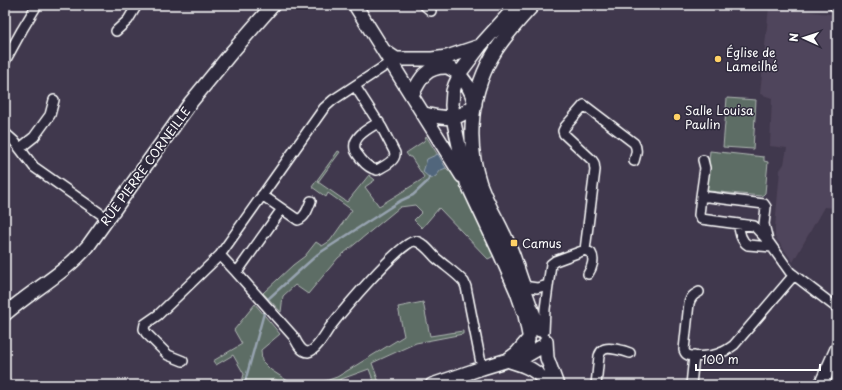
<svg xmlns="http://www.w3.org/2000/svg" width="842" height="390" font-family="'Playpen Sans',sans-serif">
<rect width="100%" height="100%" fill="#40384d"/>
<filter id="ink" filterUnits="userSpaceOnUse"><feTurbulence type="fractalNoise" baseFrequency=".025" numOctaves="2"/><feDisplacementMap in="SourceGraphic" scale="8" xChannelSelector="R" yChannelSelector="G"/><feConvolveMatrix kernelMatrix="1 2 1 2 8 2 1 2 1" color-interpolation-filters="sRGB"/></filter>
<g filter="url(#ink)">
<path fill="#50455b" d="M769,7L837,15V208L824,207L793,262L775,237V227L780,170L784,164L787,148L770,146L772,98L760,94Z"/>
<path fill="#5d6d65" stroke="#aeb6b2" d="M727,98L756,100L753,149L723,147Z
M426,136L446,168L459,180L466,191L496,255L488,259L439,208L422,228L414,220L422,212L415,205L400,207L338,258L308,294L295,285L283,296L281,312L263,293L293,265L305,256L316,242L322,246L330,241L352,210L328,193L326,197L312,187L338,151L340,152L318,182L347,202L369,175L375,180L365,187L379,206L423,179L424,177L411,157H409L406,153L424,141Z
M710,151L764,157V161L768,162L765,193L763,195L761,196L709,191L707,189L706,187Z
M423,302L430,336L463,331V334L416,343L372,363L380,385H375L369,369L325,385H314L337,377L404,336L398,307Z
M255,304L280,334L261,350L262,361L271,370L294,385H284L275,379L259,385H241L244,374L233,355L216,365L213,361L242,344L234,330Z"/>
<path fill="#51667c" stroke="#97a3b0" d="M438,154L446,168L441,170L436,176L431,179L423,172L427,159Z"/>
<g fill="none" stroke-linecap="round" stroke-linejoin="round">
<path stroke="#97a3b0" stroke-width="2.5" d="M268,299L318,254L400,201L413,195L428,181L429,179V177
M244,385L264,313"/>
<defs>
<path id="street" d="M424,5L431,11
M833,5L837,6
M116,31L128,20L137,5
M5,61L22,30L37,5
M355,86L382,128L395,153C396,161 384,166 377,170C371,169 365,164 361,159C359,156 355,152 355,149C352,136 370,128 379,122
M5,133L14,141L34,167L108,219
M20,148L34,137L50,115L54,100
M262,195L298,220C306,217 308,208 311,201
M701,196L705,168L703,160
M739,224C739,231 741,241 748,245L772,247
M768,241L764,224L766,207L764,204L701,196L699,215L701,219L754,226L768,241L790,272L837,308
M585,250L591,253C595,259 592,268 588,274
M220,255L236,272L294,337C297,343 301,352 308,352C316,351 326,333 330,327C341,313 401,241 415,241C423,242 431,253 436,258C445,266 456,273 464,282L466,287L482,368
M236,272L240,268L282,209
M523,286L537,288L548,285
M699,292C693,295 691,297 689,303L684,350C685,352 685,354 688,355C694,358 714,356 720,353C726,351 730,348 734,345L794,275
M544,332L545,309L551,264L555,261L585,250L595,170L594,163L592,160L564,134L563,131L565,127L584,105L634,143C638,149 636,154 634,161
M183,361L168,355L146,333L144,329L145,324L158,315L220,255L324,108L333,100L391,62
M596,385L599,356C600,353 600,352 603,350C607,346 625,351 630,353
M691,385L694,356"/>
<path id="secondary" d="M355,5L462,176
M517,5L480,46L462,70L455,85L453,91L452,105L453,118L467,183L499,251L517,292L525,315L529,335
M533,5C520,19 507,33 496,50C471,89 465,139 480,184C483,192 487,201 491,209C498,222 505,236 511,250C516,262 519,275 524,287C528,302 534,316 540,330
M384,51L396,59H432L447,57L480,46
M432,59C440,63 448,67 455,71C465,79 472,92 475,104
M412,95C420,79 426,66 447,67
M423,114C446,118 457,123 475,104
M5,314C33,290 65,273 88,246L191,102L231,53L273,5
M546,341L547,358L557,385
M509,359L517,353L528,340
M510,361C527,366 536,370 548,384
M432,385L482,368L508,360L522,358L541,347
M821,385L837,349"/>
</defs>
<use href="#street" stroke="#fff" stroke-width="12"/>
<use href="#secondary" stroke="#fff" stroke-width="16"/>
<use href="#street" stroke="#2f2a3d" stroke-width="9"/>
<use href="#secondary" stroke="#2f2a3d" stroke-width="13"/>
</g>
</g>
<g fill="#ffd166" stroke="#2f2a3d" stroke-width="1.5">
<circle cx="718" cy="59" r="4"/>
<circle cx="677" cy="117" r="4"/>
<rect x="510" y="239" width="8" height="8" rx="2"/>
</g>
<g text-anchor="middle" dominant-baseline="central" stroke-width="3" stroke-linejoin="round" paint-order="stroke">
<g font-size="12" fill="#fff" stroke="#2f2a3d" text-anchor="start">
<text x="726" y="52">Église de<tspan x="726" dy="14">Lameilhé</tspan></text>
<text x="685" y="110">Salle Louisa<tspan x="685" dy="14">Paulin</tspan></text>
<text x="522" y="243">Camus</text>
</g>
<g font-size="12" fill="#fff" stroke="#2f2a3d">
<text transform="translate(145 166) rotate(-54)">RUE PIERRE CORNEILLE</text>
</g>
</g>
<rect width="842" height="390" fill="none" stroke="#2f2a3d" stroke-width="20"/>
<rect x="10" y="10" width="822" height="370" fill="none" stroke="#fff" stroke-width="1.5" filter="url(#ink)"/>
<g transform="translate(804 38) rotate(273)" stroke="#2f2a3d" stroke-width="3" paint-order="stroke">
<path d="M0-3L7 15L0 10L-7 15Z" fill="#ffffff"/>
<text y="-6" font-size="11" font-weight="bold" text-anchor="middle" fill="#ffffff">N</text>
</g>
<path d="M696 364v6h124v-6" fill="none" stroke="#ffffff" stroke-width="2"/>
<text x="702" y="364" font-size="12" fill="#ffffff" stroke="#2f2a3d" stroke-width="3" paint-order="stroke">100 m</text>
</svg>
